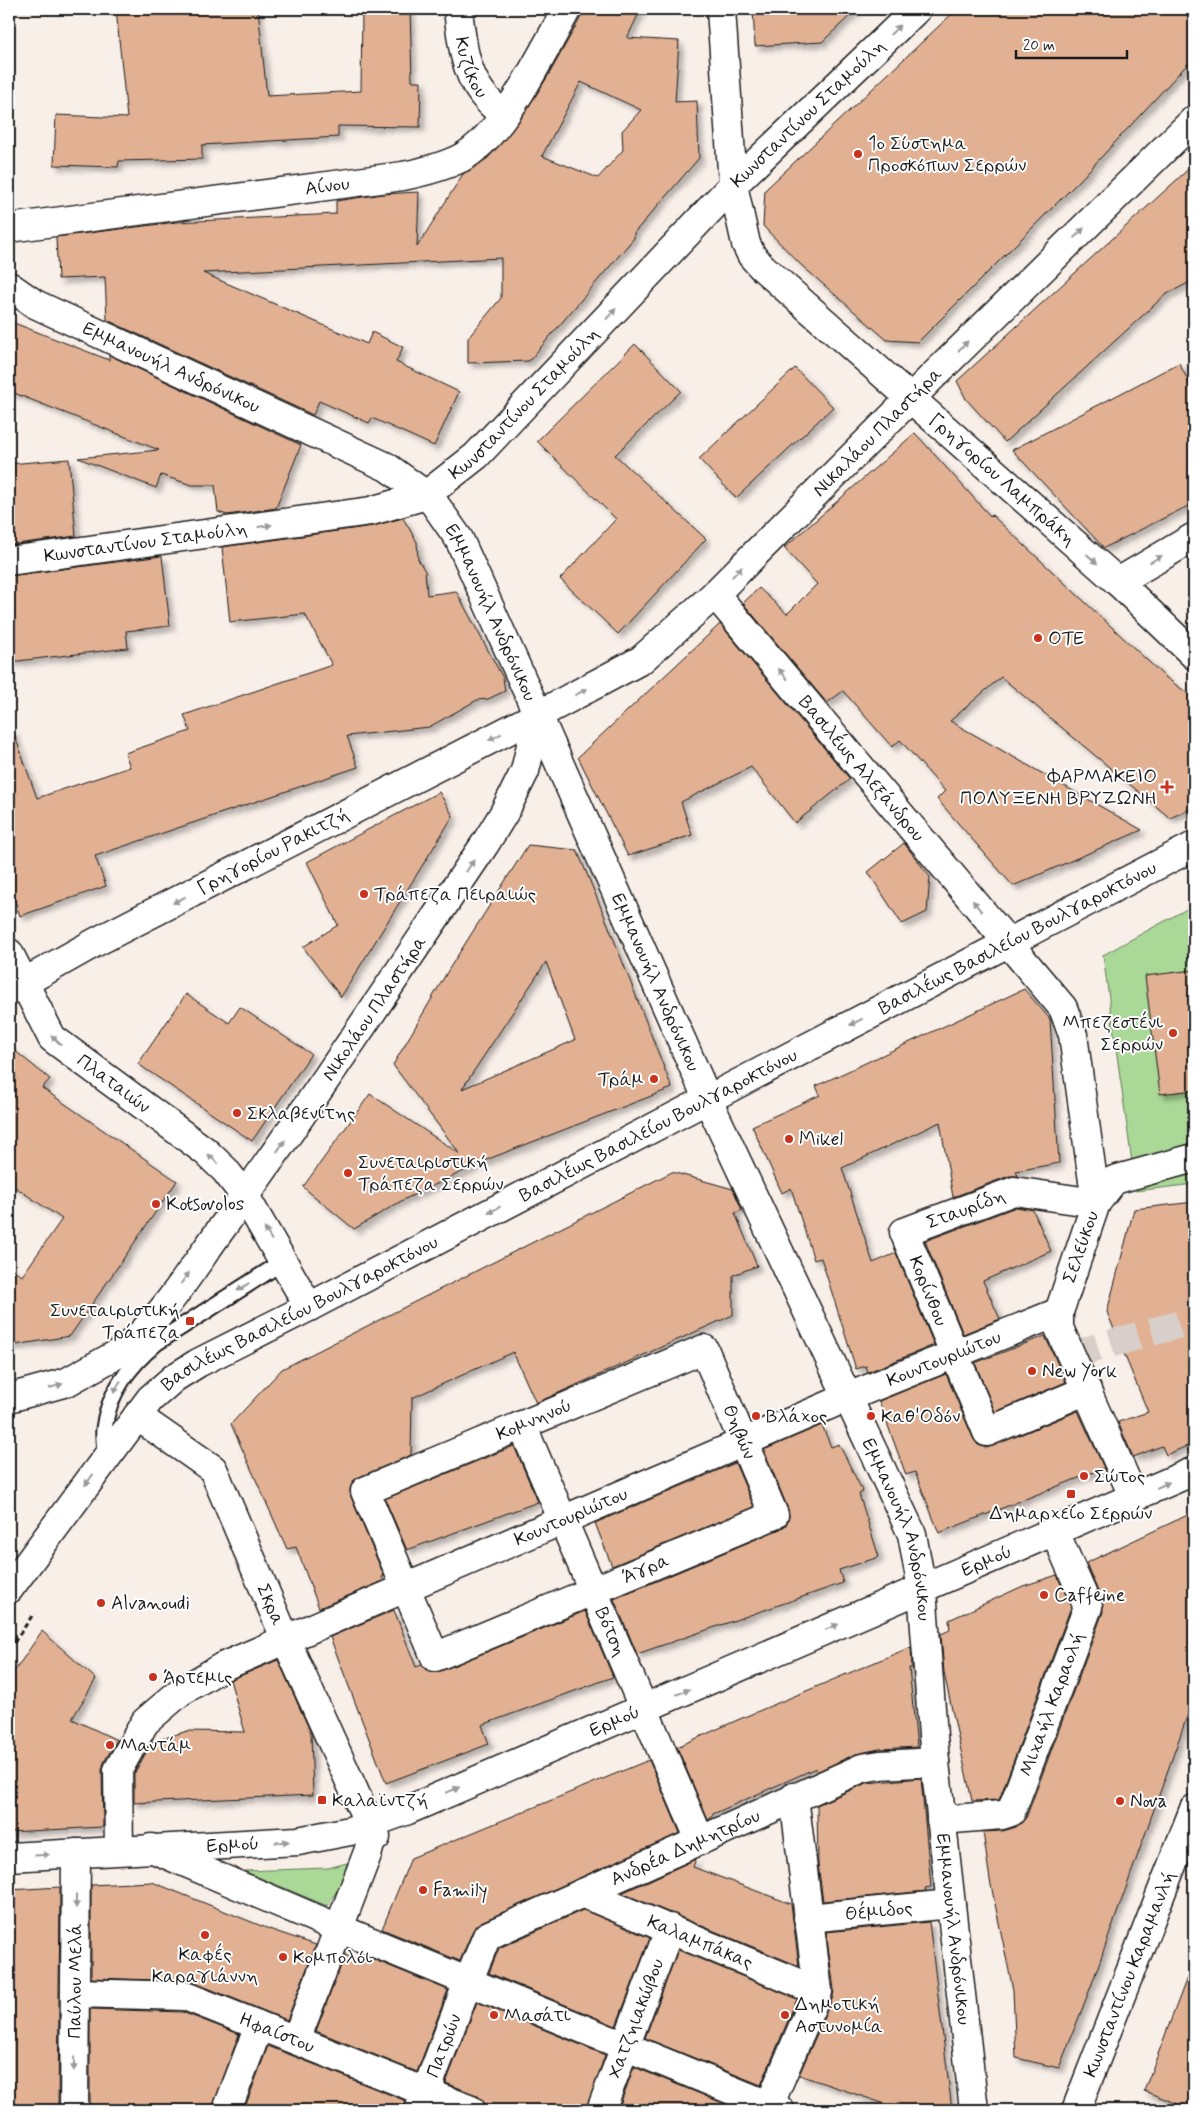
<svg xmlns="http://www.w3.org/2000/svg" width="1203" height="2119" font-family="Mynerve,sans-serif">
<defs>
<filter id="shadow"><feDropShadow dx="4.5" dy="4.5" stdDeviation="2.5" flood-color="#0004"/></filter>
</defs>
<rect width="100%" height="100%" fill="#f9efe9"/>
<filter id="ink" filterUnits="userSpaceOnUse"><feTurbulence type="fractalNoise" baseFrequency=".02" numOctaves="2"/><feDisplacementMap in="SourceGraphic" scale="10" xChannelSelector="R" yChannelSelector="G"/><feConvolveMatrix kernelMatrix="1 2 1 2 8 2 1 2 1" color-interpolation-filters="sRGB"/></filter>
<g filter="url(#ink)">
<path fill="#aad897" stroke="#637a5a" d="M1194,905V1184L1136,1191L1103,955Z
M347,1863C345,1879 336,1893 327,1906L244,1871L328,1868Z"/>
<path fill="#e2b193" stroke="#1c1c1c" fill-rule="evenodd" filter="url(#shadow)" d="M116,9H258L267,96L361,91L362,9H410L412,81H421L420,127L338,126V137L202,145V159L119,161L118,167L54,165L56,115L127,118Z
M583,9H641L627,38L679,41L675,102L697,101L699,158L634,233V238L529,361L468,363V338L501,298V258L203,273L367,344L372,332L403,347L396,362L459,392L434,446L372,418L369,423L319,401L313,415L107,320L105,277L58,279L56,237L177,222L336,214V201L383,194L419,192L417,247L463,174L488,158L520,120L548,76L581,17ZM581,82L641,110L622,131L623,150L598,178L542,156Z
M753,9H857L822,42L755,46Z
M957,9H1188L1194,26V57L1081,179L918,342L887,340L801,265L763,226L765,190Z
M1194,164V280L1165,295L1005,442L966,399L957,381Z
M9,321L109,360V355L301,445L276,508L227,515L218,512L215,485H192L161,475L156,488L78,458L159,450L9,391Z
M635,344L681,391L615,455L706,539L618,634L560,579L616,519L537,441Z
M1179,363L1194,392V503L1104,548L1012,450Z
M795,368L833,407L736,498L699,459Z
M915,433L991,517L992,515L1164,676L1194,698V807L1170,818L1001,677L950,721L1142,830L1013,886L937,799L945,791L900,740L892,747L843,691L827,703L743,603L759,588L787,614L817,584L784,548Z
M69,459L76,536L9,545V464Z
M403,518L417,542L418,559L425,571L427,595L456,591L503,678L505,691L488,699L477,700L429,727L347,736L358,767L95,856L106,886L20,916L9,883V732L13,731L37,798L130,767L125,753L190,731L184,715L332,665L305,614L230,622L222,547L373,526Z
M162,556L170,626L126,631L128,648L9,662V576Z
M720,624L850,779L795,823L751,767L681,802L692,835L628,856L578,757Z
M439,792L453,816L341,997L303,947L338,925L307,862Z
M904,843L930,877L927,912L902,924L868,872Z
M528,845L577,850L609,927L672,1088L491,1158L403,1200L354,1229L303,1187L370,1094L460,1154L393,1065L449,969ZM546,962L575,1040L462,1089Z
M1194,970V1090L1160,1094L1145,976Z
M1024,989L1050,1019L1059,1163L1016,1171L1018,1176H1009L953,1197L940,1122L842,1168L873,1263L896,1253L934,1345L868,1372L866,1366L856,1369L821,1258L814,1260L791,1188L782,1193L752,1126L820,1095L816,1086Z
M186,994L229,1023L240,1007L311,1054L252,1141L138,1064Z
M9,1046L50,1079L42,1088L177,1181L70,1336L9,1346V1266L22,1276L62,1219L9,1183Z
M672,1172L733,1189L742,1210L735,1213L757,1266L733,1275V1315L536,1403L513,1352L412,1398L411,1455L359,1477L353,1481L350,1489L351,1497L384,1576L382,1577L383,1581L319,1608L296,1547L287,1549L231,1424L282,1369Z
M1194,1202V1443L1166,1455L1162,1446L1133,1457L1118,1422L1148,1412L1107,1312L1134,1209Z
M1016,1207L1033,1210L1051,1251L983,1281L1000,1319L963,1334L925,1241Z
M1045,1336L1066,1382L995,1412L975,1363Z
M946,1374L973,1438L978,1445L986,1448L993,1446L1078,1411L1104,1468L939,1533L915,1472L906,1475L879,1401Z
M822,1425L831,1447L839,1444L863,1492L859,1494L879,1557L839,1570L843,1583L637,1654L614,1599L780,1529L786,1525L789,1517L788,1509L764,1450Z
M514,1446L538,1502L407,1550L385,1499Z
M735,1463L754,1507L612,1566L595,1523Z
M1194,1512V1697L1090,1989L1059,2068L1016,2058L1013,1990L990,1880L983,1832L1003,1831L1016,1827L1026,1818L1103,1612L1102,1601L1086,1563Z
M1057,1575L1071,1607L999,1800L972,1801L944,1673L941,1634L950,1630L949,1620L1023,1586Z
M394,1610L416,1667L422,1665L426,1670L434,1672L441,1671L585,1611L613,1677L482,1725L489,1744L386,1783L330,1637Z
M42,1631L96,1679L72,1719L117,1740L104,1762L102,1770L103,1827L9,1832V1679Z
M911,1647L912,1668H909L917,1747L879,1749L856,1754L816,1772V1768L713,1814L711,1818L708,1820L677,1747L742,1718Z
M278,1660L311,1733L313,1795L134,1803V1774L152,1742L187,1731L245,1732L230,1680Z
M649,1760L680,1833L481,1922L473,1930L460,1961L382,1929L411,1858Z
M921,1778L931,1887L925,1888L926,1891L823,1901L818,1864L817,1805L867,1783Z
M696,1859L693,1867L791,1904L799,1966L622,1893Z
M152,1882L269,1929L316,1945L287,2020L190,1981L91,1978V1885Z
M60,1887L58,2110H9V1890Z
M583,1910L650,1938L616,2026L489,1973L499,1948Z
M929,1922L952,2110H903L799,2075L833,1997L834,1989L826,1932Z
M678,1950L797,1999L761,2085L645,2038Z
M345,1955L368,1963L370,1958L448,1990L417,2072L316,2031Z
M1191,1967H1194V2110L1144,2091Z
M477,2002L605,2055L586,2110H502L484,2103L477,2095L446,2083Z
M90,2009L182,2012L239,2034L212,2110H90Z
M268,2046L406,2101L404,2110H244Z
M634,2067L740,2110H618Z"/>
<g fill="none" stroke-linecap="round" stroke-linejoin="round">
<path stroke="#d8cfca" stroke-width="28" stroke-dasharray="28 14" stroke-linecap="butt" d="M1071,1355L1194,1320"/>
<defs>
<path id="lane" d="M106,1457C105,1448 103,1438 104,1429C108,1393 129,1366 156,1343L284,1261"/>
<g id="street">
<path id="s1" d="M458,9C461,36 464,70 481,92C487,101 496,108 503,115"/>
<path id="s2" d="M721,9L733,185L746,244L752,256L761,266L1118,582L1194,655"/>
<path id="s3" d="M9,228L403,176C423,172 443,167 461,158C504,135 543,51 567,9"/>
<path id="s4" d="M9,286L35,304L387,467L426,495L476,456L733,185L917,9"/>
<path d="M1118,582L1194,537"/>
<path id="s5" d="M715,594L1063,1008L1073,1035L1096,1203L1059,1312V1328L1134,1498"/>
<path id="s6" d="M538,715L707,1098L912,1534L922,1589L935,1762L974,2110"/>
<path id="s7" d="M9,953L52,1038L205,1151L225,1170L245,1196"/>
<path d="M1096,1203L1114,1180L1194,1158"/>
<path d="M704,1349L774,1515L435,1657L365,1491Z"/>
<path id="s8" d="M1087,1390L987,1432L904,1232L1014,1191L1096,1203"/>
<path d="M9,1398L67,1382L119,1353"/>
<path id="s9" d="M137,1416L213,1469L285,1638L369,1824"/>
<path id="s10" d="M522,1425L700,1840"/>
<path id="s11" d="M941,1820L1002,1815L1011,1812L1088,1607L1055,1532"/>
<path d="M151,1848L338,1928L780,2110"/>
<path id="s12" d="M119,1850L118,1770L145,1722L180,1692L222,1667L848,1397L1059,1312"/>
<path id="s13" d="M582,1893L818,1991"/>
<path id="s14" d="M808,1918L951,1904"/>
<path id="s15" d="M75,1993L185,1996L471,2110"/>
<path d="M296,2040L368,1852L372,1837H376"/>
<path d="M769,2106L818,1991L794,1797"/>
<path id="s16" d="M74,2110L76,1853"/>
<path d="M227,2110L259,2026"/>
<path id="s17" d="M419,2110L468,1982L487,1936L862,1768L880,1765L935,1762"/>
<path id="s18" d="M601,2110L670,1928"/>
<path id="s19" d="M1076,2110L1194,1809"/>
</g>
<g id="secondary">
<path id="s20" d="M9,561L371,511L426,495L434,503L459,539L538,715"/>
<path id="s21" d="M9,991L96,942L538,715L641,660L715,594L930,379L1194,120"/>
<path d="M245,1196L309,1307"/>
<path id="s22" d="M119,1353C158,1326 195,1264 224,1225C314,1100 399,971 485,844L504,813L525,771L538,715"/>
<path id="s23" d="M9,1589L150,1399L174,1378L198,1363L309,1307L1194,846"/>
<path id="s24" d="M9,1857L298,1841L350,1831L408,1810L1194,1471"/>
</g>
</defs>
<use href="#lane" stroke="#1c1c1c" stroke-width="19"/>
<use href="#street" stroke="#1c1c1c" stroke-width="31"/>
<use href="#secondary" stroke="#1c1c1c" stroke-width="31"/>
<path stroke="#1c1c1c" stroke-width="3" stroke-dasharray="5 4" stroke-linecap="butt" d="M9,1650L34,1613"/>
<use href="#lane" stroke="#fff" stroke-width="15"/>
<use href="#street" stroke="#fff" stroke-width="28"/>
<use href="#secondary" stroke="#fff" stroke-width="28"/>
</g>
<defs><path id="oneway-solid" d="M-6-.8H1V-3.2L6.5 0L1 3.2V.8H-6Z" transform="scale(1.25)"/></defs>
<g fill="#999">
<use href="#oneway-solid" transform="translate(895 30) rotate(-44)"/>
<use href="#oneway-solid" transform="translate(1079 233) rotate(-44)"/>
<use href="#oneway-solid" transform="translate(611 314) rotate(-47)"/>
<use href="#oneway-solid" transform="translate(963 346) rotate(-44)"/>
<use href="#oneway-solid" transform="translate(265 526) rotate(-8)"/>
<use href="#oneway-solid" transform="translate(1092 559) rotate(42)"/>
<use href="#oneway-solid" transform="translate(1156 559) rotate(-30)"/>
<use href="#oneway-solid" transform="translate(737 572) rotate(-45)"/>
<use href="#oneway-solid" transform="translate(783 674) rotate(-130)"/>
<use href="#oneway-solid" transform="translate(581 692) rotate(-28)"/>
<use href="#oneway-solid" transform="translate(495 737) rotate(153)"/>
<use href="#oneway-solid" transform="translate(470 866) rotate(-56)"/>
<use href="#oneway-solid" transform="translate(179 900) rotate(153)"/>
<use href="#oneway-solid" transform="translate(977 906) rotate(-129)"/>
<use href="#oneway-solid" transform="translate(856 1022) rotate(153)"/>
<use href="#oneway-solid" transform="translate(56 1040) rotate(-136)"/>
<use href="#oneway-solid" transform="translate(281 1146) rotate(-55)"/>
<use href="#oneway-solid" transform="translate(213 1159) rotate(-138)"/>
<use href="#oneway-solid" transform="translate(494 1210) rotate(152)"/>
<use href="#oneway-solid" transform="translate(268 1234) rotate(-121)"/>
<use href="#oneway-solid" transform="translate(185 1278) rotate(-54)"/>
<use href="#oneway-solid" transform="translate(243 1287) rotate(147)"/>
<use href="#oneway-solid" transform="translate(56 1386) rotate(-17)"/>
<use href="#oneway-solid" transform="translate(117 1387) rotate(120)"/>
<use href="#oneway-solid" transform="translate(89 1480) rotate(126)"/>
<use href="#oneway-solid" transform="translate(1163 1485) rotate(-24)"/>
<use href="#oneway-solid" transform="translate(832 1627) rotate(-23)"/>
<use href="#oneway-solid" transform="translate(683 1692) rotate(-23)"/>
<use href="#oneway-solid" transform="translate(453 1790) rotate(-23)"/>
<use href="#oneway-solid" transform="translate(282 1842) rotate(-3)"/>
<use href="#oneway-solid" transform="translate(42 1855) rotate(-4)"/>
<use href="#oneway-solid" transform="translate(76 1901) rotate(90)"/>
<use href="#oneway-solid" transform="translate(74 2064) rotate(91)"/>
</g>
</g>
<g fill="#c8321e" stroke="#fff" stroke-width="2">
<circle cx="858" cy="154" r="5"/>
<circle cx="1038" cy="638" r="5"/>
<path d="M1164.5 779.5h5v5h5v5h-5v5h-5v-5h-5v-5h5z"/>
<circle cx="364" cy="894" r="5"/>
<circle cx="1173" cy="1033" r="5"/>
<circle cx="654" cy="1079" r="5"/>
<circle cx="237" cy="1113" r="5"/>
<circle cx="789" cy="1139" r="5"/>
<circle cx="348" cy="1173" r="5"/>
<circle cx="156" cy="1204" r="5"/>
<rect x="185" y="1316" width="10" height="10" rx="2.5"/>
<circle cx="1032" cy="1371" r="5"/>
<circle cx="756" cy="1416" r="5"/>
<circle cx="871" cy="1416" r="5"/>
<circle cx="1084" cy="1476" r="5"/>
<rect x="1066" y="1489" width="10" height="10" rx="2.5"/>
<circle cx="1044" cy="1595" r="5"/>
<circle cx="101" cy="1603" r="5"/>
<circle cx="153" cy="1677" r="5"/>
<circle cx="110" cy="1745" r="5"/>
<rect x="317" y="1795" width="10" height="10" rx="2.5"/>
<circle cx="1120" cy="1801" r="5"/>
<circle cx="423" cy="1890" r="5"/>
<circle cx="205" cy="1935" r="5"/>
<circle cx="283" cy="1957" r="5"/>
<circle cx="494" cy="2015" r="5"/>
<circle cx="785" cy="2015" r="5"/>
</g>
<g text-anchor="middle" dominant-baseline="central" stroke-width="4" stroke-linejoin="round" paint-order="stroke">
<g font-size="19" fill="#1c1c1c" stroke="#fff">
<text stroke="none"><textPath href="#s1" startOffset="60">Κυζίκου</textPath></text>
<text stroke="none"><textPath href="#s4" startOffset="1008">Κωνσταντίνου Σταμούλη</textPath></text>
<text stroke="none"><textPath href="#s3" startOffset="321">Αίνου</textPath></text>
<text stroke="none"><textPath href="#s4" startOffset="182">Εμμανουήλ Ανδρόνικου</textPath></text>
<text stroke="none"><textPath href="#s4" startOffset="602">Κωνσταντίνου Σταμούλη</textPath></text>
<text stroke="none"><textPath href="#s21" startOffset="1042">Νικαλάου Πλαστήρα</textPath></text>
<text stroke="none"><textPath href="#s2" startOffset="586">Γρηγορίου Λαμπράκη</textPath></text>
<text stroke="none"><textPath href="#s20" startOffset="138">Κωνσταντίνου Σταμούλη</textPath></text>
<text stroke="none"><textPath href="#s20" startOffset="558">Εμμανουήλ Ανδρόνικου</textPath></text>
<text stroke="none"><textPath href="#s5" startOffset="228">Βασιλέως Αλεξάνδρου</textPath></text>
<text stroke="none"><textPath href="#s21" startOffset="299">Γρηγορίου Ρακιτζή</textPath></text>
<text stroke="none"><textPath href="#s23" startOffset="1220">Βασιλέως Βασιλείου Βουλγαροκτόνου</textPath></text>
<text stroke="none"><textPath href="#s6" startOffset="292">Εμμανουήλ Ανδρόνικου</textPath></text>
<text stroke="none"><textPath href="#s22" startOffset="430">Νικολάου Πλαστήρα</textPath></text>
<text stroke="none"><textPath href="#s7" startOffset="172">Πλαταιών</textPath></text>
<text stroke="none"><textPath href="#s23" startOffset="815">Βασιλέως Βασιλείου Βουλγαροκτόνου</textPath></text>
<text stroke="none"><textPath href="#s8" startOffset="391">Σταυρίδη</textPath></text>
<text transform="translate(1081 1247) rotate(-71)">Σελεύκου</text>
<text transform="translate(928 1291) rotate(68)">Κορίνθου</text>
<text stroke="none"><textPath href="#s23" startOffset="410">Βασιλέως Βασιλείου Βουλγαροκτόνου</textPath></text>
<text stroke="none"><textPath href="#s12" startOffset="1015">Κουντουριώτου</textPath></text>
<text transform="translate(534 1420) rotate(-23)">Κομνηνού</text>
<text transform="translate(739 1432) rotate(67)">Θηβών</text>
<text stroke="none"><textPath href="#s12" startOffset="610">Κουντουριώτου</textPath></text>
<text stroke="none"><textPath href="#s6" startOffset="892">Εμμανουήλ Ανδρόνικου</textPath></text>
<text stroke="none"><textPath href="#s24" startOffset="1034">Ερμού</textPath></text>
<text transform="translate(646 1569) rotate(-23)">Άγρα</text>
<text stroke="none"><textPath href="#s9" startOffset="240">Σκρα</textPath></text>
<text stroke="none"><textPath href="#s10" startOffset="225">Βότση</textPath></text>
<text stroke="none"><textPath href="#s11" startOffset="186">Μιχαήλ Καραολή</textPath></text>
<text stroke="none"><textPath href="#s24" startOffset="629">Ερμού</textPath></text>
<text stroke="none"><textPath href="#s24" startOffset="224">Ερμού</textPath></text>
<text stroke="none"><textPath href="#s17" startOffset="404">Ανδρέα Δημητρίου</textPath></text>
<text stroke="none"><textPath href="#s14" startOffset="71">Θέμιδος</textPath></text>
<text stroke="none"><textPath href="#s6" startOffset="1298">Εμμανουήλ Ανδρόνικου</textPath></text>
<text stroke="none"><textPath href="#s13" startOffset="128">Καλαμπάκας</textPath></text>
<text stroke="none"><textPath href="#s19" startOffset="146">Κωνσταντίνου Καραμανλή</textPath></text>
<text stroke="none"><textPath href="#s16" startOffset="129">Παύλου Μελά</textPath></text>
<text stroke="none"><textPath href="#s18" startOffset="98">Χατζηιακώβου</textPath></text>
<text stroke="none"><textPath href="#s15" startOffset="209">Ηφαίστου</textPath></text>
<text stroke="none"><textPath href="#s17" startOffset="69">Πατρών</textPath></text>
</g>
<g font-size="19" fill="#1c1c1c" stroke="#fff" text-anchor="start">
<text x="868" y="143">1ο Σύστημα<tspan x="868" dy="22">Προσκόπων Σερρών</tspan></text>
<text x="1048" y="638">ΟΤΕ</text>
<text x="1157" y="776" text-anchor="end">ΦΑΡΜΑΚΕΙΟ<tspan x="1157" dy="22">ΠΟΛΥΞΕΝΗ ΒΡΥΖΩΝΗ</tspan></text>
<text x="374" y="894">Τράπεζα Πειραιώς</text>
<text x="1163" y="1022" text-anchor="end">Μπεζεστένι<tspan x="1163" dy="22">Σερρών</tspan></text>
<text x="644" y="1079" text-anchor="end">Τράμ</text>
<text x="247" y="1113">Σκλαβενίτης</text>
<text x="799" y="1139">Mikel</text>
<text x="358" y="1162">Συνεταιριστική<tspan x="358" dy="22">Τράπεζα Σερρών</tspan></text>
<text x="166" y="1204">Kotsovolos</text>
<text x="180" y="1310" text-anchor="end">Συνεταιριστική<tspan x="180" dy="22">Τράπεζα</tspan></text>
<text x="1042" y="1371">New York</text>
<text x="766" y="1416">Βλάχος</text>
<text x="881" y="1416">Καθ'Οδόν</text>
<text x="1094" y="1476">Σώτος</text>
<text x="1071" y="1513" text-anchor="middle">Δημαρχείο Σερρών</text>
<text x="1054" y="1595">Caffeine</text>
<text x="111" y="1603">Alvanoudi</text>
<text x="163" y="1677">Άρτεμις</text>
<text x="120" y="1745">Μαντάμ</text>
<text x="332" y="1800">Καλαϊντζή</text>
<text x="1130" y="1801">Nova</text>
<text x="433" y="1890">Family</text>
<text x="205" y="1954" text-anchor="middle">Καφές<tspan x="205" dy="22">Καραγιάννη</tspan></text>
<text x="293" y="1957">Κομπολόι</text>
<text x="795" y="2004">Δημοτική<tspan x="795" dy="22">Αστυνομία</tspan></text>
<text x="504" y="2015">Μασάτι</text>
</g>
</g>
<rect width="1203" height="2119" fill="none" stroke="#fff" stroke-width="30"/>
<rect x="15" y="15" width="1173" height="2089" fill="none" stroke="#1c1c1c" stroke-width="2" filter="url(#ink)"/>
<path d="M1016 50v8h111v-8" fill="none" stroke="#1c1c1c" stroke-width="2.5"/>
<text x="1023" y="50" font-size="15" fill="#1c1c1c" stroke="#ffffff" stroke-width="4" paint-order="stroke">20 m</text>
</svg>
